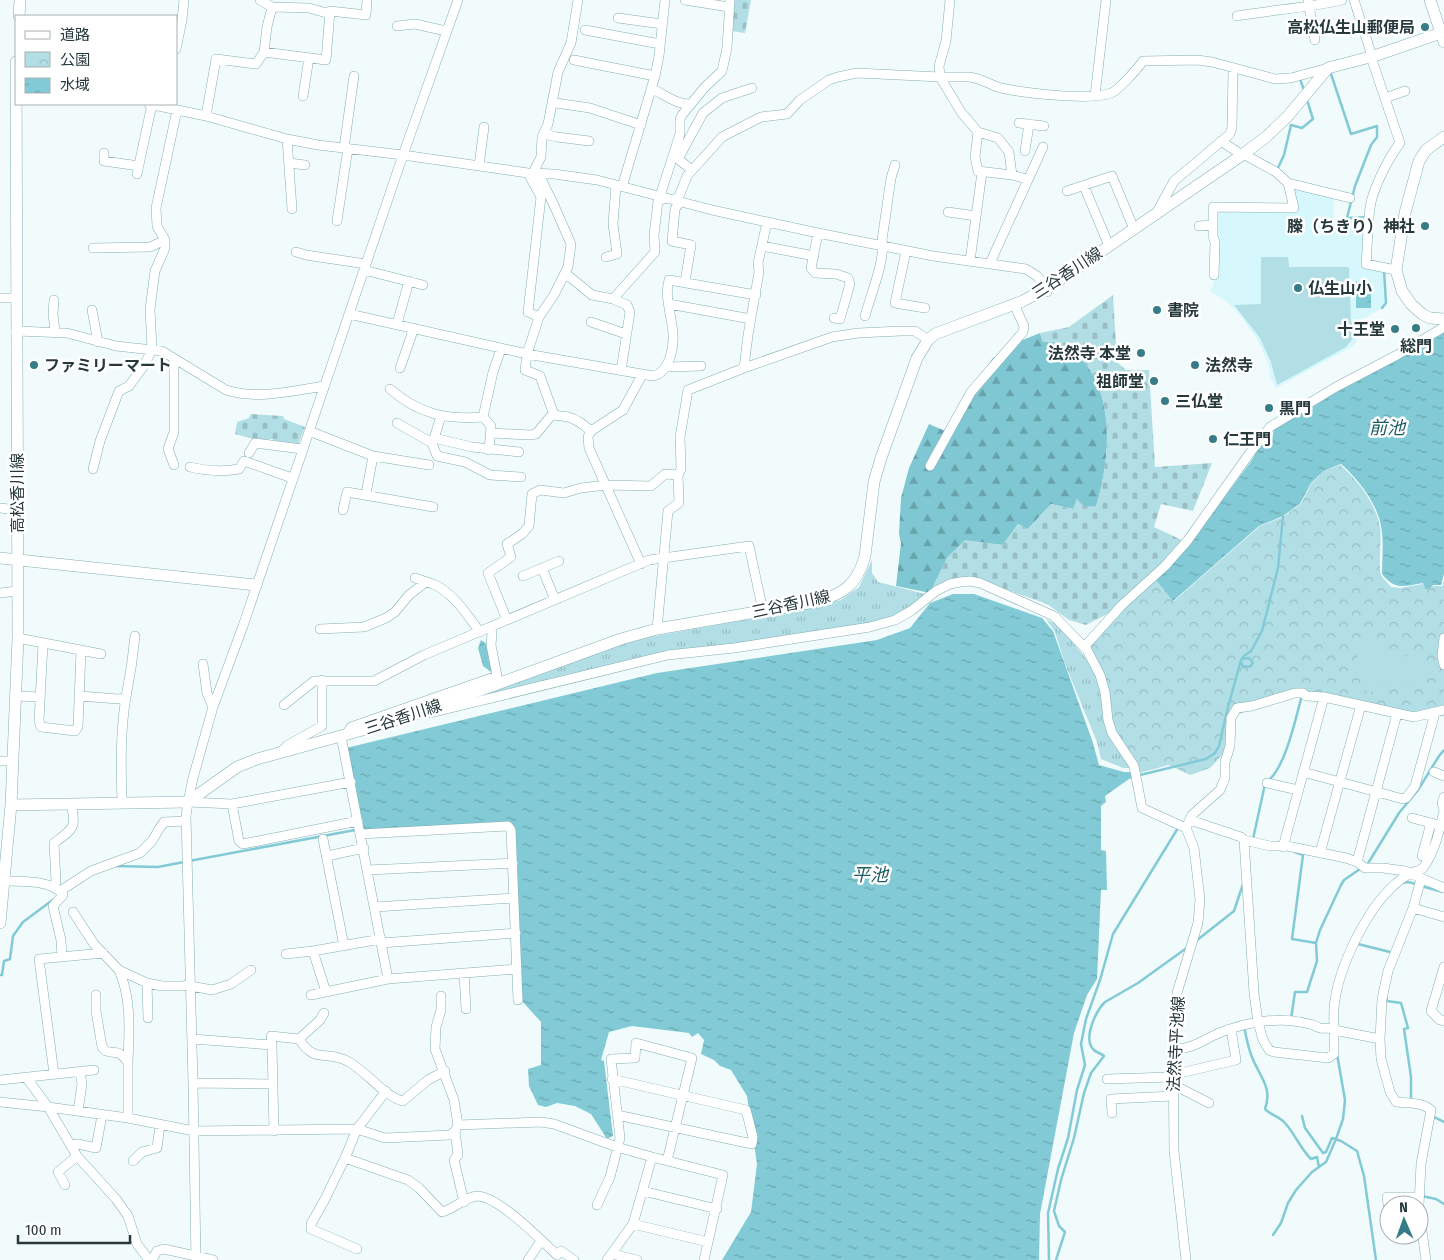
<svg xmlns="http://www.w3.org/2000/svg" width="1444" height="1260" font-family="'Fira Sans Condensed','Noto Sans JP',sans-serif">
<defs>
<pattern id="grass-tufts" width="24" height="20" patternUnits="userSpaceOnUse" patternTransform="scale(1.25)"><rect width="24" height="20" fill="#b2dee5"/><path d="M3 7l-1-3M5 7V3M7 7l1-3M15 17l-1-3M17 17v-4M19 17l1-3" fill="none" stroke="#99bfc5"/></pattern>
<pattern id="forest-firs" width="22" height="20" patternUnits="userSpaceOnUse" patternTransform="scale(1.25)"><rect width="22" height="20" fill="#7fc7d2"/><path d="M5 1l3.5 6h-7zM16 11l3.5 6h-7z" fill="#68a3ac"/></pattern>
<pattern id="cemetery-stones" width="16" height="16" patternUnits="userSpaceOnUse" patternTransform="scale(1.25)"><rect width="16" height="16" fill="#b2dee5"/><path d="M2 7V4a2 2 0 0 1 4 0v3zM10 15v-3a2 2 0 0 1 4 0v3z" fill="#99bfc5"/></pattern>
<pattern id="park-crowns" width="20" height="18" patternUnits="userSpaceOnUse" patternTransform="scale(1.25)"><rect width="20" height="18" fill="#b2dee5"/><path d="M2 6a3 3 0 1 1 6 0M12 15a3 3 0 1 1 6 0" fill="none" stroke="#99bfc5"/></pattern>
<pattern id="water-ripples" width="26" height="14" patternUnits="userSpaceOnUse" patternTransform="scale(1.25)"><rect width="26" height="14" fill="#82cbd6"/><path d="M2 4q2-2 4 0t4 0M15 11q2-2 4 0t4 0" fill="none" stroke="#6aa6af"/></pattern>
</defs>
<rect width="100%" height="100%" fill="#f2fbfc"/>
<path fill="#d6f7fc" d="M1298,189L1334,198L1333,220L1367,218L1363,266L1384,270L1385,303L1382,308L1360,321L1362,326V332L1359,338L1353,346L1276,388L1271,379L1268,362L1257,339L1239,314L1226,301L1209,291L1213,286L1214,277L1217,209L1292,210L1293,191Z"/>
<path fill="url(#grass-tufts)" d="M872,560V573L878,582L929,595L895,619L672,653L454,704L628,641L810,608L841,600L859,587Z
M1046,619L1059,625L1095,670L1102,687L1109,730L1114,746L1127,756L1131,768H1123L1101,759L1097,742L1065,664L1055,632Z"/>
<path fill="url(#forest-firs)" d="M1040,333L1043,342C1059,341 1065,345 1077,355C1117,390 1110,461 1096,507H1085L1080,504L1073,509L1051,504L1028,529L1018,524L1003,545L965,541L947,558L930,593L896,586L901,543L899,534L901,498L909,468L929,424L950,433L992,359L1013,344Z"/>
<path fill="url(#cemetery-stones)" d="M733,0H751L745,33L731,31Z
M1113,295L1117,362L1126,370H1149L1155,467L1212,463L1193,511L1161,504L1154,527L1184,541L1109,613L1086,625L1069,620L1047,604L999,587L970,580L930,593L947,558L965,540L1003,545L1018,524L1028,529L1051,504L1073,509L1077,498C1082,507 1087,507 1096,506C1110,461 1117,390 1077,355C1065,345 1059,341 1043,342L1040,333L1069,327Z
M251,414L283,416L284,419L305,427L298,445L278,442L272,439L261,441L235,434L237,422L249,418Z"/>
<path fill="url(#park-crowns)" d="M1340,465C1358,480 1376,504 1380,527C1382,541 1378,562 1381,575C1383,579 1388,583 1391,587L1400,588L1423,584L1425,589H1430L1433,586H1442L1444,580V706L1416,715L1300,692L1236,715L1227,750L1210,768L1190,775L1169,765L1139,773L1115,733L1102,673L1085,639L1108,622L1156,580L1174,601L1260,526L1283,517L1301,504L1311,484L1325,470Z"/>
<path fill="#b2dee5" d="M1261,257H1288L1289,267H1349L1351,322L1357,329L1355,336L1346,347L1277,385L1271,362L1260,338L1234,305L1261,304Z
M1358,640L1379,641V655L1423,657V682H1376L1375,692L1361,690L1360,676H1357Z"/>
<path fill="url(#water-ripples)" d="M1356,281H1371V308H1356Z
M1444,331V574L1441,585H1433L1430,589H1425L1423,583C1405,586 1395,591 1382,574C1382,559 1384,541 1381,526C1377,503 1358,479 1341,464L1325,470L1311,483L1300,504L1283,516L1259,526L1173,601L1156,580L1191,542L1252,460L1259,447L1272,438L1275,425Z
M953,594H974L1042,618L1053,631L1093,743L1099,765L1124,772H1133V778L1129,779L1105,796L1106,802L1101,806V850L1106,851L1107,890H1101L1097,979L1087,995L1074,1033L1040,1214L1039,1260H722L751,1212L757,1164L747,1096L731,1070L720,1066L714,1060L701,1054L704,1040L698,1033L692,1037L689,1033L632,1026L609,1032L601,1060L604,1061L613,1136L607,1139L591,1114L575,1106L557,1103L546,1107L538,1105L529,1086L528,1069L541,1065V1022L521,1000L513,824L362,830L346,748L657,673L877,640L910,628L930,603Z
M481,640L487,644L493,668L491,672L483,666L478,648Z"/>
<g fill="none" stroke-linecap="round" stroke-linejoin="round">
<path stroke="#82cbd6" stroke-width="2.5" d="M1330,71L1351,134L1377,126V137L1371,145L1355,186L1347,218L1368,217
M1300,79L1304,90
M1277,170L1284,155L1291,125L1302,128L1313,119L1307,100
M1382,308L1386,303L1384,270
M1241,662L1243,666L1247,667L1251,666L1253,663L1249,658L1242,659
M1140,775L1206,759L1215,753L1219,746L1228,707L1241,660L1244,656L1251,651L1262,631L1278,568L1283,516
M1269,780C1286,765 1296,717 1302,695
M1253,839L1265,784
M189,861L355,830
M1367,865L1399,813L1418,790L1439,756L1444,750
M115,866L158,867L184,862
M1402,883L1408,882L1416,884
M1421,886L1443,892
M1196,941L1234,911L1243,884
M1316,943L1320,930L1341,885L1344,880L1360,869
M1358,944L1394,953
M0,975H2L4,961L10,959L13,936L23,922L54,899
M1386,996L1387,1001L1401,1003L1408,1028L1404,1029L1411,1077V1101
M1291,1019L1295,992H1307L1317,961L1316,943L1292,939L1303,855L1295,852
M1244,1026C1246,1036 1248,1048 1252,1057C1259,1076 1273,1087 1265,1109C1270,1115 1279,1116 1285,1123C1295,1134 1300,1148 1311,1159L1317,1157L1319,1167
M1302,1116L1305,1128L1323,1153L1326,1152L1332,1138L1341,1141L1357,1151L1364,1176L1376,1260
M1432,1116L1444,1122
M1422,1196L1436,1199L1444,1204
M1273,1235L1281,1223L1288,1203L1296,1190L1312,1172L1326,1162L1336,1139L1343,1119L1345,1100L1337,1054
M1049,1260L1048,1213L1058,1169L1068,1138L1077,1090L1085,1065L1081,1044L1086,1019L1100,980L1113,934L1178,828
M1056,1260L1065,1232L1059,1226L1054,1211L1061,1180L1074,1138L1084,1093L1091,1073L1104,1056C1101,1053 1097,1053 1094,1050C1082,1039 1096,1011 1105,1002L1138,983L1188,947"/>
<defs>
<path id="minor" d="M260,0L272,7L309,8L330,14
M685,0L729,7
M950,0L946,41L939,66L940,77L961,112L978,132L998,138L1009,152L1012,175
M1308,0L1315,40
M1354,0L1371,53V57L1400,143C1388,159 1376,183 1371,202C1367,222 1368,244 1366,264L1396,270
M1237,16C1272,10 1307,8 1342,0
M618,18L662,24
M397,26L415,24L446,31
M585,30L660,44
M176,49L182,20L184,0
M264,52L267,27L272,7
M574,60L655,76
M652,89C664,94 677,105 690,104
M303,96L309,58
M1095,96L1106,0
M1385,98L1405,91
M556,103L590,108L641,125
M149,104L206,116L287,139L318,145L403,155L528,173L554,174L597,180L712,210L818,233L933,256L1026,269L1037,276L1047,287V292
M206,116L216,59L256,64L264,52L326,60L330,11L366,15L367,0
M1019,123L1044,126
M978,132L975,157L978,171L1012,175L1027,179
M544,134L557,137L589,141
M287,139L292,209
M344,148L354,76
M1025,151L1029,124
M104,153V161L139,166
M289,163L305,165
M479,166L484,127
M692,170L678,159L703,113L722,98L752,88
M528,173L541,197L528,312L539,317
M533,173L541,157L542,137L548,124L558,72L571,43L578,0
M538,173L553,203L571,244L568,267L554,295L539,317L527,354L525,370L540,376L554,415C559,416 563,416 568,417C577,419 584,425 591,431
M137,174L152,104
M1288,183L1350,198
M1084,186L1109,246
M622,187L655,76L659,56L665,0
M1067,191L1112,176L1134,229
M660,196L680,134V119L682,115L704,88L722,71L727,48L730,0
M676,200L680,194L687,176L722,137L761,117L787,114L800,100L829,80L838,77L857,73L940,77H969C981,78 990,85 1001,88C1023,93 1092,101 1111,93C1118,91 1138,68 1143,61L1197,60L1212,62L1275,79L1291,78L1328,68
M680,202L675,209L672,241L691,245L685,282
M948,212L976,216
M1157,212L1174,181L1230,134L1232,127L1233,68
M337,221L348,148
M1199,226L1213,225
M818,233L811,268L815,273L836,274L848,278L850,284L840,319L834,318
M762,246L814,256
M93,248L150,247L165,240
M906,251L895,303L925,308
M296,252L306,255L366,264
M606,257L617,254L613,224L616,185
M970,261L982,172
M990,263L1043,147
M364,270L423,285
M565,273L592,295L613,299L627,305L630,312L621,371
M1214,275L1215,242L1213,236V207L1294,208L1288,183L1276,172L1247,156L1242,155L1221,141
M0,298H16
M613,299L655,252L654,235L658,201L666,198
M54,300L53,314L55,332
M669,304L751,319
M92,310L98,342
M349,314L527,354L653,376C669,373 674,348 673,334C672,316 664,297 669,280L756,295
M865,316C870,297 886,258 882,240L891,178L895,165
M591,322L626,334
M397,324L409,281
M16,331L67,333L116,346L162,351L226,390C258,400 291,391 324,386
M667,367L701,366
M400,368L414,328
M744,368L748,335L759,272L758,263L767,222
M390,389C419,414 446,420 483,417
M397,423L432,443L437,456L465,462L490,475L521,477
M309,431L373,456L429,465
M491,433L530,435L536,434L550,417
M434,438L472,447L519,452
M433,442L441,416
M489,450L491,426L483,417L493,372L501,349
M249,453L255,443L302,449
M174,465L168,449L174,432V359
M930,466L971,392L1023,332L1024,326L1014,304
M190,467C207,471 223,472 239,469L244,461L292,478
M93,469L100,441L119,391L129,386L145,364L152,349L150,309L155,271L165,248V240L157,226L156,208L177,110
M678,475L681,469L680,437L688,390L744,368L832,337L858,333L901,331H915L928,340
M366,494L373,456
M0,508L17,510
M343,510L347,492L433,507
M641,564L589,448L588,437L591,431L623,410L642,375
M542,568L555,600
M523,576L559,561
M415,578C421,580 427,582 433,584C454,593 467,615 480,632
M0,593L17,591
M507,620L488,573L511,557L507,544L522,534L529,526L532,494L540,490L564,493L581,488L606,485L651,486L665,474L678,475L679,503L668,511L657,629
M320,629L364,627L386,618L395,612L409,595L426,582
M18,638L101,654
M1444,638L1442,656L1444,665
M43,643L39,721L41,727L75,731L78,727L81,650
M1084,647L1122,605L1165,566L1188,540L1252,450L1270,427L1336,387L1397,355L1444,327
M203,664L207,693L213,707
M16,696L40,697
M80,696L118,699L126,698
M284,705L314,681H374L424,655L649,560L749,546L763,611
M430,713L668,655L734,648L870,627L895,620L911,611L936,591L950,584L960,582L970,581L980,583L1054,616L1087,650L1100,675L1105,692L1108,720L1112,733L1134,766L1142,808L1186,828L1194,848L1200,899L1198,923L1177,993L1173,1037L1174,1151L1186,1260
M346,735L351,727L497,676L491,645L492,633L490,628
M341,736L388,979
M282,751L288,745L322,726V680
M0,761H13
M1303,772L1403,799L1406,798L1415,786L1435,713
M1434,772L1444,776
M1267,783L1298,790
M1444,797L1442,803L1444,810
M122,802C121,768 120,732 126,697C130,677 133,657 135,636
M188,802L232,804L351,782
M232,804L239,841L243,844L358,821
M1412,818L1435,824
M1190,820L1241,837L1244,840L1270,846H1287L1346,858L1357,862L1365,868H1383L1405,871L1444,888
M1186,828L1192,815L1220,790L1223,783L1225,778V762L1230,746L1231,718L1237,708L1252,706L1295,693H1303L1306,696L1324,697L1414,717L1444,710
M361,834L508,826L511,830L518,1000
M323,839L344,946
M1244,840L1254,993L1258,1022L1263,1040L1269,1050L1274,1052L1328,1058L1334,1054V1030L1380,1039
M1283,847L1324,697
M1320,853L1361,705
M327,856L364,848
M1422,856L1431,823
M1357,862L1397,714
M368,870L513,863
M4,881C20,881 53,880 63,895L53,906L61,940L62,957
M54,888L56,881L54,843C73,829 77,828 71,804
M60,891L91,871L140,853L152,841L159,829L164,822L186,821
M375,907L514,898
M1413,908L1444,917
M73,912L94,944L119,970L147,983L162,986H183L190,984
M381,943L516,933
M313,951L326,992
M286,954L313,951L381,939
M1444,967L1431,1011L1440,1020L1444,1021
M119,970C132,1000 129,1031 128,1063C128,1082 128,1100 128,1118
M464,973L466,1009
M147,983L148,1018
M191,986L212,990L231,984L251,970
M96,995V1011L102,1047L106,1051C120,1055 116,1048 128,1062
M311,995L388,979L517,969
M441,996V1010L436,1027L435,1049L454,1100L458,1125
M192,1039L272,1045L274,1131
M299,1039C315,1065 327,1049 349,1062C367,1072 385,1097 403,1101L428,1080L445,1071
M272,1045L271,1036L299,1039L320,1020L324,1013
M1173,1049C1193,1049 1201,1041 1219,1033C1246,1022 1280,1016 1309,1024C1312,1024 1316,1027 1320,1028C1325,1029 1329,1027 1334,1030C1334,1020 1333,1010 1335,1000C1340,965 1366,912 1391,888C1397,882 1405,876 1413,872C1417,871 1420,871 1423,868C1435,852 1440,829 1444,810
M54,1074L39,959L103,953
M1172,1075L1236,1060L1231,1029
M26,1077L48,1107L77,1156L116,1199L128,1216L137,1244L149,1260
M612,1079L746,1110L753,1137L752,1144L617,1115
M1107,1079L1172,1077
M0,1080L94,1070
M193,1083L273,1084
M1172,1084L1209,1103
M0,1102L48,1107L128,1118L194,1131L357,1129L385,1138L450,1135L455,1131L458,1125L541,1122L554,1124L617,1147L652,1157L723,1175L704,1260
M78,1111L82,1084L80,1072
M1112,1113L1111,1099L1173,1096
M455,1131L458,1155L454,1160L464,1202
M71,1145L78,1144L96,1148L102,1115
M345,1158L408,1180L419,1188L442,1212C454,1209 465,1197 477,1196C498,1196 541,1240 557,1255L561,1251L574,1260
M133,1161L142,1152L157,1148L160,1125
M65,1185L58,1172L77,1156
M643,1191L717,1209
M597,1205L610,1177L620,1138L611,1059L635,1058L636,1043L692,1058L667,1161
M1419,1205L1421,1164L1431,1110C1422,1102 1407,1103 1396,1102L1390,1092L1381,1059L1380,1039L1382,999L1388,971L1413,908L1421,879
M1419,1209L1426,1260
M1389,1211L1387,1197H1419
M633,1224L708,1242
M357,1249L311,1229V1224L325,1199L345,1158L357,1129L386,1091
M612,1254L637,1260
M152,1260L157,1251L164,1249L213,1260
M196,1260L193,1083L187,855L186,816L188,802L193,778L213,707L243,626L403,155L458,0
M528,1260L541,1241
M607,1260L633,1224L652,1157"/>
<path id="major" d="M1430,0L1444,42
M19,16L20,0
M1444,137L1426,150L1419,161L1405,213L1396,270L1402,291L1411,304L1422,314L1430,318L1444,319
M0,558L256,585
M11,805L188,802L237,767L257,759L366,729L415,714L621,639L657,629L814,602C842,595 857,586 865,556L874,482L881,458L917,358L928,340L935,334L1023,301L1052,285L1242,155L1266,137L1287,117L1328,68L1374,56L1444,32
M0,923L11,805L18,638L16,62"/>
</defs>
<use href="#minor" stroke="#83afb5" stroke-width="10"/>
<use href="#major" stroke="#83afb5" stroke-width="12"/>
<use href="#minor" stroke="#fff" stroke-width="9"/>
<use href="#major" stroke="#fff" stroke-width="11"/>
</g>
<g fill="#357c86" stroke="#fff" stroke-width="2">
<circle cx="1425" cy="27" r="5"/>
<circle cx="1425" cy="226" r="5"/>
<circle cx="1298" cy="288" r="5"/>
<circle cx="1157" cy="310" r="5"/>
<circle cx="1416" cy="328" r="5"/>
<circle cx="1395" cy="329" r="5"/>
<circle cx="1141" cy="353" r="5"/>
<circle cx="34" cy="365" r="5"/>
<circle cx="1195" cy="365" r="5"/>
<circle cx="1154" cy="381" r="5"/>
<circle cx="1165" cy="401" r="5"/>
<circle cx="1269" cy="408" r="5"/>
<circle cx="1213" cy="439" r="5"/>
</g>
<g text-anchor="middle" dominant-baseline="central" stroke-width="5" stroke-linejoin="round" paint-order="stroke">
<g font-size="16" font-weight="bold" fill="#27393c" stroke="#fff" text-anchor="start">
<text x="1415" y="27" text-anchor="end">高松仏生山郵便局</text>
<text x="1415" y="226" text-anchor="end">榺（ちきり）神社</text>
<text x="1308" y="288">仏生山小</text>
<text x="1167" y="310">書院</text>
<text x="1385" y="329" text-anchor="end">十王堂</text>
<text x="1416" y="346" text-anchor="middle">総門</text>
<text x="1131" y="353" text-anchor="end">法然寺 本堂</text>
<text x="44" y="365">ファミリーマート</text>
<text x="1205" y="365">法然寺</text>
<text x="1144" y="381" text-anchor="end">祖師堂</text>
<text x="1175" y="401">三仏堂</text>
<text x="1279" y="408">黒門</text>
<text x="1223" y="439">仁王門</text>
</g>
<g font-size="16" fill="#27393c" stroke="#fff">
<text transform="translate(1067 273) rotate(-33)">三谷香川線</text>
<text transform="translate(17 493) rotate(-90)">高松香川線</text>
<text transform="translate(791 604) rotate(-12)">三谷香川線</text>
<text transform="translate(403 717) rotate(-18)">三谷香川線</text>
<text transform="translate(1176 1044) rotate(-87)">法然寺平池線</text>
</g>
<g font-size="18" font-style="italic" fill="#1c5a62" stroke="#fff">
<text x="1387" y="428">前池</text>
<text x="870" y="875">平池</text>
</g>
</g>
<rect x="15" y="15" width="162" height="90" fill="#ffffff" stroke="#a9b0b1"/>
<rect x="25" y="31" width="25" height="8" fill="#ffffff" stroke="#a9b0b1"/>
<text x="60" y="40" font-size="15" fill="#27393c">道路</text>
<rect x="25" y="52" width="25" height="15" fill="url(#park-crowns)" stroke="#a9b0b1"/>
<text x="60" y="65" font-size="15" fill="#27393c">公園</text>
<rect x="25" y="78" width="25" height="15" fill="url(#water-ripples)" stroke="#a9b0b1"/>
<text x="60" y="90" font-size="15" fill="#27393c">水域</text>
<g transform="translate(1404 1220) rotate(358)"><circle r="24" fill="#ffffff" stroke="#a9b0b1"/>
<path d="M0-4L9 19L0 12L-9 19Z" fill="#357c86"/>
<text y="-8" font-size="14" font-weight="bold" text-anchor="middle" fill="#27393c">N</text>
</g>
<path d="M18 1235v8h112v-8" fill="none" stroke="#27393c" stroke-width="2.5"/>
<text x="25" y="1235" font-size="15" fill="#27393c" stroke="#ffffff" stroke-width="4" paint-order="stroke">100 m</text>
</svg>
